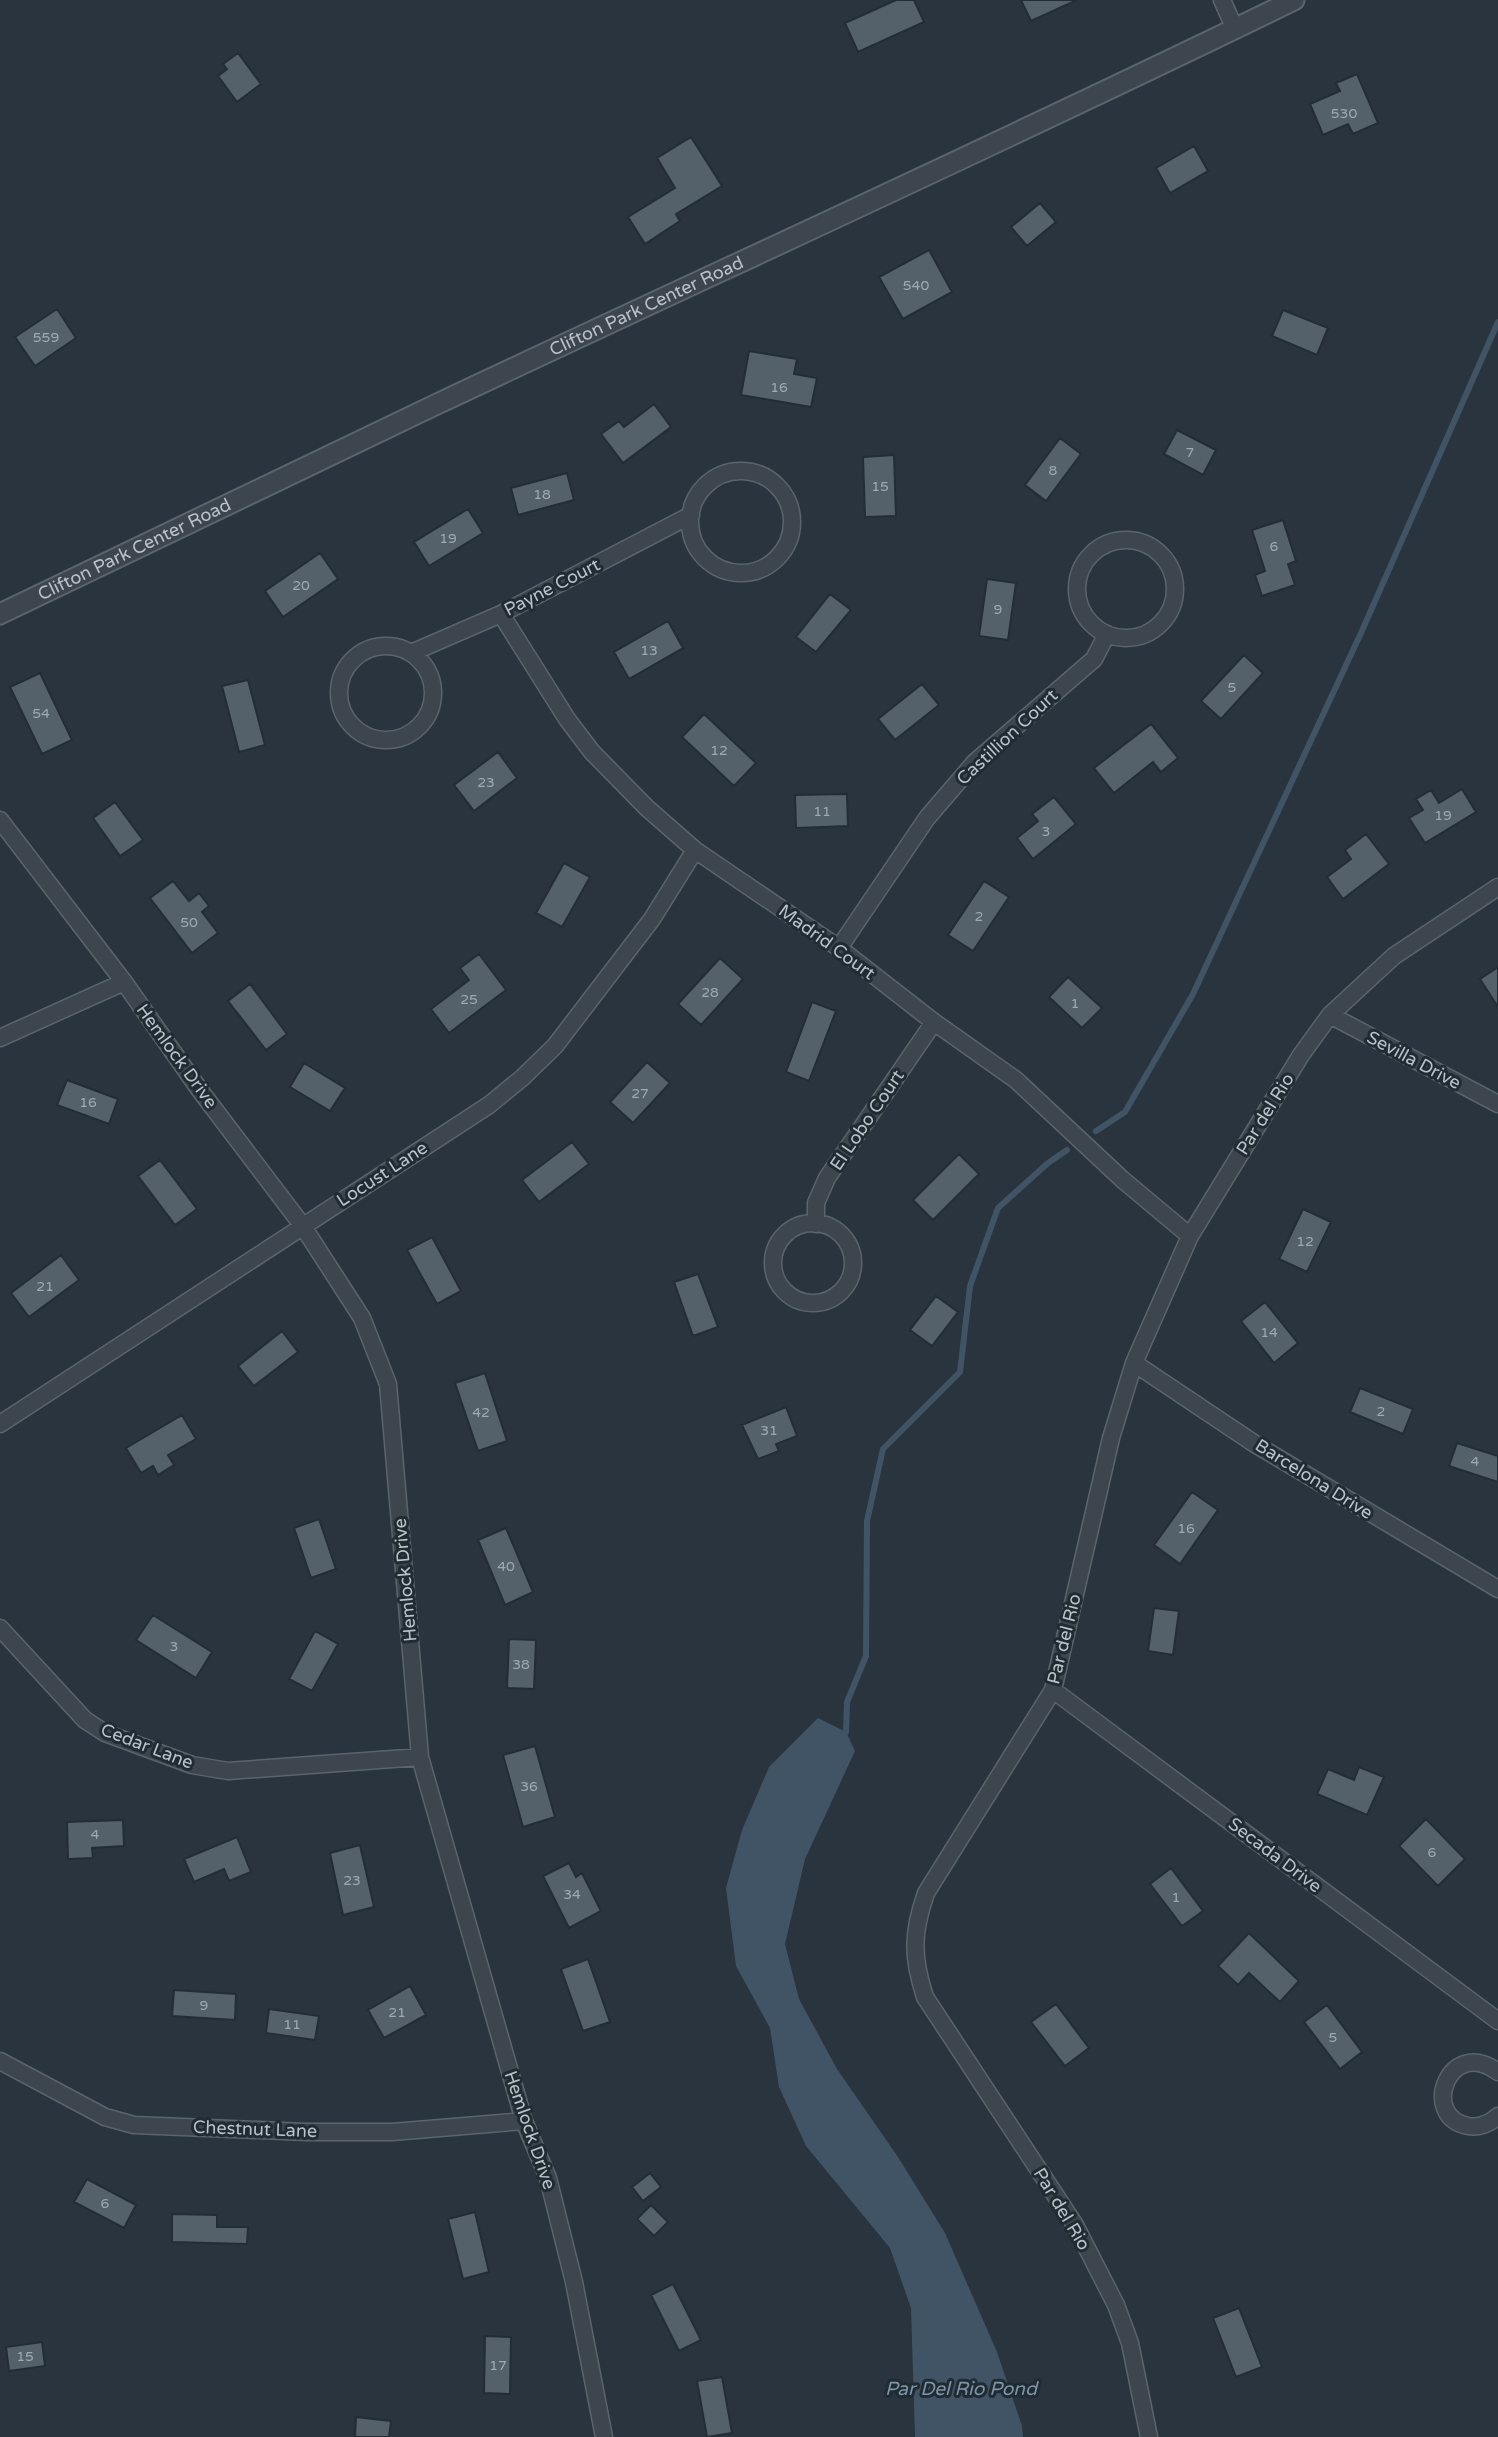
<svg xmlns="http://www.w3.org/2000/svg" width="1498" height="2437" font-family="'Varela Round',sans-serif">
<rect width="100%" height="100%" fill="#29343e"/>
<path fill="#415465" d="M818,1718L846,1732L855,1751L805,1859L785,1944L799,1999L837,2069L898,2157L945,2233L997,2352L1022,2426L1023,2437H915L911,2308L890,2248L806,2146L779,2087L770,2028L736,1966L726,1888L742,1830L769,1767Z"/>
<g fill="none" stroke-linecap="round" stroke-linejoin="round">
<path stroke="#415465" stroke-width="6" d="M1096,1131L1125,1112L1193,994L1361,633L1498,322
M846,1732L847,1702L866,1656L867,1521L883,1449L960,1372L970,1286L998,1208L1048,1163L1067,1150"/>
</g>
<path fill="#54616b" stroke="#232d35" stroke-width="2" d="M896,0H914L924,22L858,52L845,23Z
M1021,0H1077L1031,21Z
M238,53L261,84L237,102L218,76L227,69L223,64Z
M1357,74L1378,123L1353,134L1348,124L1323,135L1310,104L1340,91L1336,83Z
M691,137L722,186L676,214L680,221L645,244L628,217L675,188L657,158Z
M1194,146L1208,171L1170,193L1156,168Z
M1040,203L1056,222L1027,246L1011,227Z
M929,250L952,292L903,319L879,277Z
M57,309L76,338L35,366L15,337Z
M1283,310L1328,328L1317,355L1272,336Z
M749,351L797,359L794,374L817,378L811,407L741,395Z
M654,404L671,427L623,463L601,434L619,421L624,427Z
M1177,430L1216,450L1203,475L1164,454Z
M1060,438L1081,454L1046,501L1025,485Z
M894,455L896,516L865,517L863,457Z
M567,473L574,500L518,515L511,488Z
M468,509L483,533L429,566L414,542Z
M1283,520L1296,561L1288,564L1295,585L1262,596L1255,575L1265,571L1252,530Z
M320,553L338,579L283,617L265,591Z
M987,579L1016,583L1008,640L979,636Z
M830,594L851,610L816,652L796,637Z
M668,621L683,648L629,679L614,652Z
M1244,655L1263,673L1221,719L1201,701Z
M40,673L72,740L42,754L10,687Z
M248,680L265,745L239,752L222,686Z
M922,684L939,705L895,740L878,719Z
M704,714L756,763L734,786L682,737Z
M1151,724L1178,758L1161,772L1153,762L1114,793L1094,768Z
M498,752L517,778L474,811L454,785Z
M1462,789L1476,812L1425,843L1409,818L1423,810L1416,799L1431,790L1439,803Z
M847,794L848,826L796,828L795,795Z
M1054,797L1076,824L1033,859L1017,838L1038,821L1032,814Z
M115,802L143,840L120,856L93,818Z
M1366,834L1389,864L1343,899L1327,877L1351,859L1345,850Z
M564,863L590,877L562,927L536,913Z
M173,881L189,901L199,893L209,906L202,912L218,933L192,953L150,898Z
M984,881L1009,897L973,951L948,935Z
M479,954L506,990L449,1033L431,1009L469,980L460,968Z
M720,958L743,979L701,1025L678,1004Z
M1498,967V1007L1480,979Z
M1068,977L1102,1008L1082,1028L1049,997Z
M250,984L287,1034L266,1050L228,1001Z
M812,1002L836,1011L809,1081L786,1072Z
M647,1062L670,1083L633,1123L610,1102Z
M304,1063L345,1088L330,1111L290,1087Z
M67,1080L118,1099L109,1124L57,1105Z
M572,1142L589,1164L539,1202L522,1180Z
M959,1154L979,1174L933,1220L913,1200Z
M160,1160L197,1209L175,1225L138,1176Z
M1303,1209L1331,1222L1307,1272L1279,1259Z
M432,1237L461,1291L437,1304L407,1250Z
M61,1255L79,1280L29,1317L11,1293Z
M698,1274L718,1327L693,1336L674,1282Z
M936,1296L958,1312L932,1346L910,1330Z
M1265,1302L1298,1343L1274,1363L1241,1321Z
M282,1331L298,1352L254,1386L238,1366Z
M485,1373L507,1441L478,1451L455,1383Z
M1360,1388L1413,1409L1403,1434L1350,1412Z
M786,1407L797,1436L776,1444L779,1451L758,1459L742,1425Z
M182,1415L196,1439L168,1455L174,1465L158,1475L153,1466L141,1473L126,1448Z
M1457,1443L1498,1456V1482L1449,1466Z
M1192,1492L1218,1510L1180,1564L1154,1545Z
M319,1519L336,1569L311,1578L294,1528Z
M506,1528L533,1592L505,1605L478,1540Z
M1154,1608L1179,1611L1173,1655L1148,1651Z
M153,1615L212,1652L196,1678L136,1640Z
M315,1631L338,1644L312,1691L289,1679Z
M509,1639L536,1640L534,1689L507,1688Z
M535,1746L555,1817L523,1827L503,1755Z
M1359,1767L1384,1777L1367,1815L1317,1794L1328,1769L1354,1780Z
M1426,1819L1465,1859L1438,1886L1399,1846Z
M123,1820L124,1846L92,1848L93,1858L68,1859L67,1822Z
M237,1837L251,1872L229,1881L224,1869L194,1882L184,1859Z
M360,1845L374,1907L343,1915L330,1853Z
M569,1863L576,1877L582,1873L601,1911L569,1928L543,1876Z
M1171,1868L1203,1911L1182,1926L1150,1884Z
M1249,1933L1299,1981L1280,2002L1249,1973L1238,1985L1218,1966Z
M588,1959L610,2022L583,2031L561,1969Z
M410,1986L426,2015L384,2038L368,2010Z
M174,1990L236,1994L235,2020L172,2016Z
M1056,2004L1089,2048L1065,2066L1031,2022Z
M1327,2005L1362,2052L1340,2069L1304,2022Z
M269,2009L319,2016L315,2040L266,2033Z
M650,2173L661,2187L643,2201L632,2187Z
M87,2179L136,2205L124,2228L74,2202Z
M651,2205L668,2222L654,2236L637,2219Z
M475,2212L489,2272L463,2279L448,2219Z
M172,2214L217,2215V2227H248L247,2244L172,2242Z
M673,2284L701,2340L679,2351L651,2295Z
M1239,2308L1262,2367L1236,2377L1213,2318Z
M485,2336L511,2337L510,2394L484,2393Z
M42,2342L45,2366L9,2371L6,2347Z
M722,2377L732,2433L707,2437L697,2381Z
M356,2417L391,2421L389,2437H355Z"/>
<g fill="none" stroke-linecap="round" stroke-linejoin="round">
<defs>
<path id="minor" d="M1222,0L1235,29
M690 522a51 51 0 1 1 102 0a51 51 0 1 1-102 0Z
M1077 589a49 49 0 1 1 98 0a49 49 0 1 1-98 0Z
M501,614L567,719L592,752L647,808L695,850L839,948L934,1022L1016,1080L1123,1180L1190,1236
M339 693a47 47 0 1 1 94 0a47 47 0 1 1-94 0Z
M411,653L501,614L691,515
M0,820L124,982L199,1089L302,1225L362,1318L388,1384L420,1757L524,2121L548,2178L574,2282L604,2437
M839,948L927,818L975,762L1094,659L1107,634
M1330,1015L1498,1104
M0,1038L124,982
M773 1263a40 40 0 1 1 80 0a40 40 0 1 1-80 0Z
M816,1224V1203L827,1178L934,1022
M1134,1363L1255,1444L1498,1589
M0,1424L489,1105L522,1078L555,1046L652,919L695,850
M0,1628L85,1720L105,1733L192,1765L228,1771L420,1757
M1053,1690L1498,2021
M0,2061L105,2117L134,2125L307,2132H392L524,2121
M1498,2072C1449,2035 1419,2117 1468,2126C1480,2128 1489,2124 1498,2116
M1149,2437L1130,2343L1116,2305L1075,2225L925,1997C912,1957 912,1933 926,1893L1053,1690L1111,1438L1134,1363L1190,1236L1301,1055L1330,1015L1394,956L1498,887"/>
<g id="tertiary">
<path id="s1" d="M0,614C145,544 290,474 435,405C721,270 1010,139 1294,0"/>
</g>
</defs>
<use href="#minor" stroke="#5a646c" stroke-width="19"/>
<use href="#tertiary" stroke="#5a646c" stroke-width="23"/>
<use href="#minor" stroke="#3d464e" stroke-width="16"/>
<use href="#tertiary" stroke="#3d464e" stroke-width="19"/>
</g>
<g text-anchor="middle" dominant-baseline="central" stroke-width="6" stroke-linejoin="round" paint-order="stroke">
<g font-size="14" fill="#a0a9b2">
<text x="1344" y="113">530</text>
<text x="916" y="285">540</text>
<text x="46" y="337">559</text>
<text x="779" y="387">16</text>
<text x="1190" y="452">7</text>
<text x="1053" y="470">8</text>
<text x="880" y="486">15</text>
<text x="542" y="494">18</text>
<text x="448" y="538">19</text>
<text x="1274" y="546">6</text>
<text x="301" y="585">20</text>
<text x="998" y="609">9</text>
<text x="649" y="650">13</text>
<text x="1232" y="687">5</text>
<text x="41" y="713">54</text>
<text x="719" y="750">12</text>
<text x="486" y="782">23</text>
<text x="822" y="811">11</text>
<text x="1443" y="815">19</text>
<text x="1046" y="831">3</text>
<text x="979" y="916">2</text>
<text x="189" y="922">50</text>
<text x="710" y="992">28</text>
<text x="469" y="999">25</text>
<text x="1075" y="1003">1</text>
<text x="640" y="1093">27</text>
<text x="88" y="1102">16</text>
<text x="1305" y="1241">12</text>
<text x="45" y="1286">21</text>
<text x="1269" y="1332">14</text>
<text x="1381" y="1411">2</text>
<text x="481" y="1412">42</text>
<text x="769" y="1430">31</text>
<text x="1475" y="1461">4</text>
<text x="1186" y="1528">16</text>
<text x="506" y="1566">40</text>
<text x="174" y="1646">3</text>
<text x="521" y="1664">38</text>
<text x="529" y="1786">36</text>
<text x="95" y="1834">4</text>
<text x="1432" y="1852">6</text>
<text x="352" y="1880">23</text>
<text x="572" y="1894">34</text>
<text x="1176" y="1897">1</text>
<text x="204" y="2005">9</text>
<text x="397" y="2012">21</text>
<text x="292" y="2024">11</text>
<text x="1333" y="2037">5</text>
<text x="105" y="2203">6</text>
<text x="25" y="2356">15</text>
<text x="498" y="2365">17</text>
</g>
<g font-size="18" fill="#b9c1c9" stroke="#212b33">
<text stroke="none"><textPath href="#s1" startOffset="716">Clifton Park Center Road</textPath></text>
<text stroke="none"><textPath href="#s1" startOffset="149">Clifton Park Center Road</textPath></text>
<text transform="translate(552 587) rotate(-27)">Payne Court</text>
<text transform="translate(1007 737) rotate(-43)">Castillion Court</text>
<text transform="translate(827 942) rotate(36)">Madrid Court</text>
<text transform="translate(177 1056) rotate(54)">Hemlock Drive</text>
<text transform="translate(1414 1060) rotate(28)">Sevilla Drive</text>
<text transform="translate(1265 1114) rotate(-58)">Par del Rio</text>
<text transform="translate(867 1120) rotate(-56)">El Lobo Court</text>
<text transform="translate(382 1174) rotate(-33)">Locust Lane</text>
<text transform="translate(1314 1479) rotate(32)">Barcelona Drive</text>
<text transform="translate(405 1580) rotate(-95)">Hemlock Drive</text>
<text transform="translate(1064 1639) rotate(-76)">Par del Rio</text>
<text transform="translate(147 1746) rotate(21)">Cedar Lane</text>
<text transform="translate(1275 1855) rotate(37)">Secada Drive</text>
<text transform="translate(255 2129) rotate(2)">Chestnut Lane</text>
<text transform="translate(530 2130) rotate(71)">Hemlock Drive</text>
<text transform="translate(1062 2209) rotate(59)">Par del Rio</text>
</g>
<g font-size="19" font-style="italic" fill="#7e95a8" stroke="#212b33">
<text x="961" y="2389">Par Del Rio Pond</text>
</g>
</g>
</svg>
